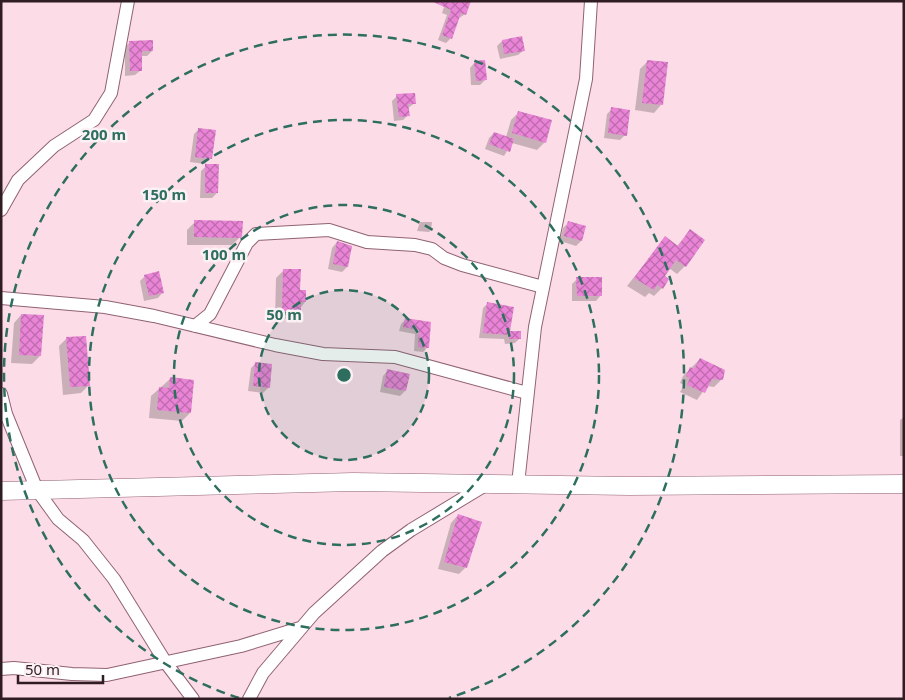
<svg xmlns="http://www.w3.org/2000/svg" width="905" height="700" font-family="'Noto Sans',sans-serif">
<defs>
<pattern id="building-cross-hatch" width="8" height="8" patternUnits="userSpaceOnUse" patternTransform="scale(1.25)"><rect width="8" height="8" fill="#ea84d7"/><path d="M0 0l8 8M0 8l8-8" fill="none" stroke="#be6bae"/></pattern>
</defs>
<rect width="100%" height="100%" fill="#fcdce7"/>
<path fill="#0003" d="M446,1L465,14L458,19L451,38L446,43L438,40L447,15L442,13Z
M502,41L524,50L518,55L500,59L497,46Z
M130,42L152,51L147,56H140L141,70L135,75L125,76V47Z
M648,61L661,105L654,113L635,110L640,69Z
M475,62L485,80L480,85H471L470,68Z
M397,96L415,103L408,108V115L403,120L394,121L392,101Z
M612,109L625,135L620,140L604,138L607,114Z
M519,112L545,142L537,150L512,143L504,156L485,149L489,138L494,133L506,137L511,120Z
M199,129L210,158L205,164L190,162L194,134Z
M206,166L217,193L212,198H200L201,171Z
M195,222L241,236L232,245H187V230Z
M420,222H432L431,230L429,232L417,231Z
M568,223L581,241L576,246L560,241L563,228Z
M690,231L685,266L677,274L669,268L663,277L662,288L654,296L649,293L645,297L627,286L665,238L677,246Z
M337,242L347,267L342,272L328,269L332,248Z
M284,270L305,302L292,319L275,318L276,278Z
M145,276L163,292L158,298L144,301L140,281Z
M577,279L601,295L596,301H572V284Z
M488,303L508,332L519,339L515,343L505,344L504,339L479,338L483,308Z
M21,315L40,356L32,364L11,363L14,323Z
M405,320L430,323L428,347L423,352L414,351L415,334L399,331L401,324Z
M67,338L89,385L81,393L63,395L59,346Z
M700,359L721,380L714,387L707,386L697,400L680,392L684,385L680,383L683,376Z
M256,363L268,388L263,393L248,391L251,368Z
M388,370L405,391L400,396L380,392L383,376Z
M170,379L190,413L182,421L149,418L151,396Z
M904,417V456H900V420Z
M458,515L466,567L459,574L438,569L451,523Z"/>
<path fill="url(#building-cross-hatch)" d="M431,1H471L466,15L461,13L452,39L442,35L451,10Z
M522,36L525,51L504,54L502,40Z
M153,40V51H142V71H130L129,41Z
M485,60L487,80L476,81L474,61Z
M647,60L668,62L663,105L642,103Z
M415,93L416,104H408L410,116L399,117L396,94Z
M611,107L630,110L627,136L608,133Z
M518,111L552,120L546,143L512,133Z
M198,128L216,130L212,159L195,157Z
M494,132L514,139L510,152L489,144Z
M205,164H219L218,193H205Z
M194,220L243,221L242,236L241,238L194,237Z
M568,221L586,226L582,241L564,236Z
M690,229L705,240L686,267L676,260L665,276L669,279L663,289L657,285L654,290L634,278L665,236L678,246Z
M337,241L352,246L348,267L333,264Z
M283,269H301L300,290H306V302H301V311H282Z
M159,271L164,293L149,296L144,275Z
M576,277H602V296H577Z
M487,302L514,307L510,331H521V339H509V335L483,333Z
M21,314L44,315L41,356L19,355Z
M405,318L431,322L429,348L418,347L419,330L403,327Z
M86,336L90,386L70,387L66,337Z
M700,358L725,370L723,380L712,379L705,393L687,385L690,378L686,376L690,367L694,369Z
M255,362L272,364L270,388L253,386Z
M387,369L410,374L406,391L384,387Z
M170,377L194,380L191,413L157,410L159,387L169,388Z
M458,514L482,522L467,568L444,562Z"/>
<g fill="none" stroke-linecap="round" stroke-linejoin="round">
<defs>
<path id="minor" d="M1,210L18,180L54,146L94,120L111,93L128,1
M1,298L105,307L154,316L275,345L323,354L395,357L527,393
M195,326L210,314L247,243L256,234L329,230L367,242L415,245L432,249L444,258L462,265L543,287
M1,394L6,414L37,490L58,519L83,540L114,579L166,663L193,699
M518,484L535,327L586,79L591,1
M1,669L14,668L72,674L107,675L241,646L300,628
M249,699L263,673L314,613L382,551L411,530L487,484"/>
<path id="secondary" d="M1,491L353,482L629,486L904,484"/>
</defs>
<use href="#minor" stroke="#906274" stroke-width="14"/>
<use href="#secondary" stroke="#906274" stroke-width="19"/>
<use href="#minor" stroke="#fff" stroke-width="12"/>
<use href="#secondary" stroke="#fff" stroke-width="18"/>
</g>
<circle cx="344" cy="375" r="85" fill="#2d6e5e" fill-opacity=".12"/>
<g fill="none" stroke="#2d6e5e" stroke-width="2.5" stroke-dasharray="9 6">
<circle cx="344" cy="375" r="85"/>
<circle cx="344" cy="375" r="170"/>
<circle cx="344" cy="375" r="255"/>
<path d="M239 698A340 340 0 1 1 449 698"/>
</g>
<circle cx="344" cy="375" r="8" fill="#2d6e5e" stroke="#fbf0f4" stroke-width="2.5"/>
<g font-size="15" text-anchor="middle" font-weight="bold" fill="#2d6e5e" stroke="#fbf0f4" stroke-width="5" stroke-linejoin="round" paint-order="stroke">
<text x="104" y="140">200 m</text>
<text x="164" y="200">150 m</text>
<text x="224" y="260">100 m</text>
<text x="284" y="320">50 m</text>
</g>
<rect width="905" height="700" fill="none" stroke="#301d24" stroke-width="5"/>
<path d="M18 675v8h85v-8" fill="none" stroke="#301d24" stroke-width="2.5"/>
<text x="25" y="675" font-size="15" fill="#301d24" stroke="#fbf0f4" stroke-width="4" paint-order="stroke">50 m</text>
</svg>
